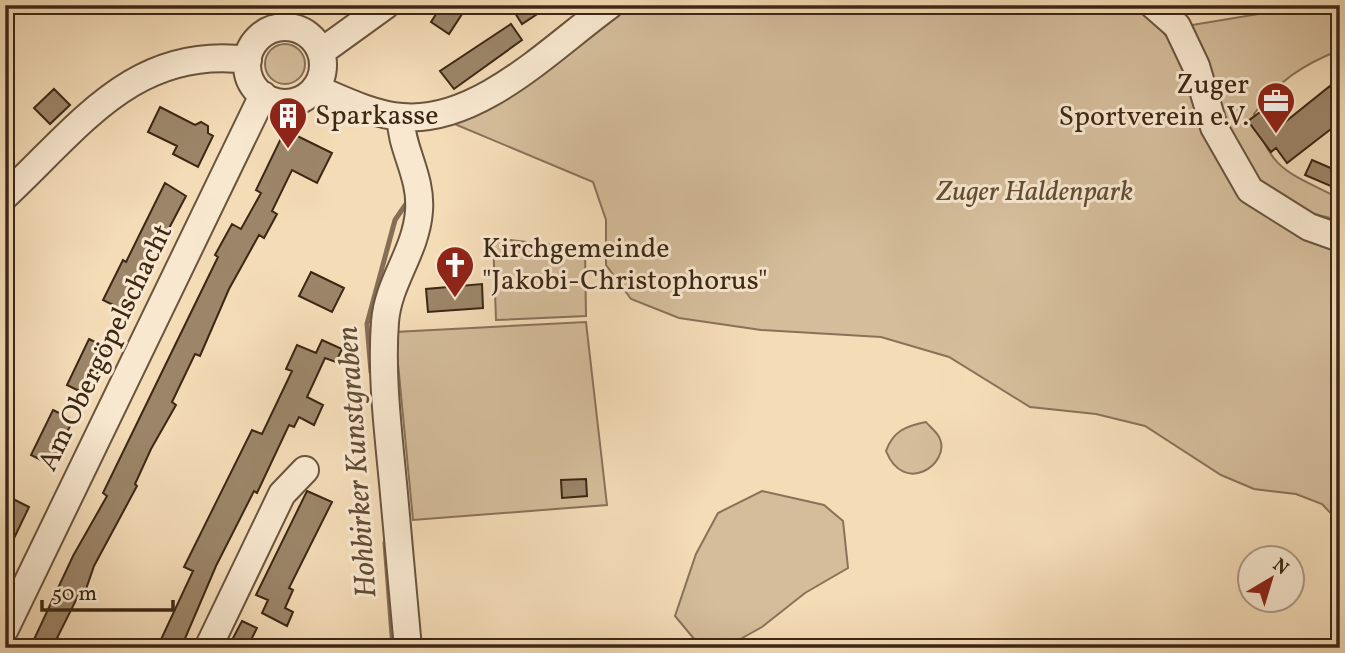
<svg xmlns="http://www.w3.org/2000/svg" width="1345" height="653" font-family="Vollkorn,serif">
<rect width="100%" height="100%" fill="#f4dcb7"/>
<filter id="stains"><feTurbulence type="fractalNoise" baseFrequency=".00286" numOctaves="4"/><feColorMatrix values="0 0 0 0 .2 0 0 0 0 .09 0 0 0 0 .02 0 0 0 .5 -.17"/></filter>
<radialGradient id="worn" r=".72"><stop offset=".6" stop-color="#630" stop-opacity="0"/><stop offset="1" stop-color="#630" stop-opacity=".3"/></radialGradient>
<path fill="#d5bd9b" stroke="#887258" stroke-width="2" d="M620,5H1139L1193,66L1248,192L1340,242V523L1322,504L1296,494L1254,489L1221,475L1145,426L1096,414L1030,407L949,357L881,337L761,330L679,318L631,299L606,265V220L593,182L445,120Z
M1313,5L1340,7V50C1304,64 1276,82 1254,114C1269,172 1291,173 1340,199V220C1321,216 1300,211 1284,202C1230,171 1208,80 1186,26Z
M265 64a20 20 0 1 1 40 0a20 20 0 1 1-40 0Z
M493,238L585,249L586,316L496,320Z
M586,322L607,505L413,520L395,332Z
M926,422C930,427 938,433 940,439C950,464 904,496 886,451C893,431 906,426 926,422Z
M762,491L824,505L843,521L848,568L805,593L762,627L726,647L695,640L675,616L696,554L718,513Z"/>
<g fill="none" stroke-linecap="round" stroke-linejoin="round">
<path stroke="#856e55" stroke-width="5" d="M371,372L367,324L395,220L408,201
M385,543L393,648"/>
</g>
<path fill="#9c8569" stroke="#3c2714" stroke-width="2" d="M442,5H455L464,11L449,34L431,22Z
M510,5H551L522,24Z
M511,24L522,40L454,89L440,71Z
M1330,86L1340,98V122L1287,163L1276,148L1271,152L1248,121L1271,104L1285,122Z
M54,89L70,105L50,124L34,108Z
M160,107L195,125L201,122L208,126V133L213,136L198,167L173,154L177,146L148,132Z
M285,130L332,153L317,183L292,170L272,211L277,214L264,238L259,235L229,289L200,356L195,354L172,402L176,405L151,449L135,484L137,486L94,566L85,592L81,590L57,638L78,648H30L73,556L107,496L103,493L218,257L215,255L232,224L241,229L261,193L256,190Z
M1312,160L1340,172V190L1305,175Z
M165,183L186,196L156,253L153,251L123,310L103,300L123,260L126,262Z
M311,272L344,288L332,312L299,296Z
M482,284L483,308L428,312L426,289Z
M89,339L109,349L87,395L67,385Z
M322,340L342,349L336,362L325,358L307,397L323,405L314,425L299,417L294,427L289,425L257,493L254,491L216,566L181,648H157L193,571L184,567L252,430L262,434L292,371L286,369L297,345L316,353Z
M53,410L73,420L51,465L31,455Z
M586,479L587,496L562,498L561,480Z
M307,491L332,502L289,588L293,590L285,608L293,612L287,626L262,613L268,600L256,595Z
M5,495L29,507L5,557Z
M242,621L257,628L247,648L231,642Z"/>
<g fill="none" stroke-linecap="round" stroke-linejoin="round">
<defs>
<path id="minor" d="M1153,5L1177,26L1196,66L1214,127L1250,190L1309,227L1340,238
M247 65a38 38 0 1 1 76 0a38 38 0 1 1-76 0Z
M321,52L386,5
M315,88C341,99 373,115 402,117C478,124 552,47 610,5
M401,118C400,147 422,176 419,211C416,252 388,282 385,322C381,375 388,430 393,483C398,538 403,593 408,648
M5,196C80,126 135,45 248,60
M5,629L263,95
M208,648L282,494L305,470"/>
</defs>
<use href="#minor" stroke="#6a543d" stroke-width="30"/>
<use href="#minor" stroke="#f8e8d0" stroke-width="26"/>
</g>
<defs>
<symbol id="office-pin" viewBox="-11 -11 22 30"><path d="M0 17L-7.5 6A9.5 9.5 0 1 1 7.5 6Z" fill="#8f2418" stroke="#f8e8d0"/><path d="M-6-3h4V-5.5h4V-3h4V5H-6ZM-1-4.5V-3h2v-1.5ZM-6 0V1H6V0Z" fill="#fff"/></symbol>
<symbol id="building-pin" viewBox="-11 -11 22 30"><path d="M0 17L-7.5 6A9.5 9.5 0 1 1 7.5 6Z" fill="#8f2418" stroke="#f8e8d0"/><path d="M-4-6H4V6H1V3H-1V6H-4ZM-2.5-4.3h1.7v1.8h-1.7ZM.8-4.3h1.7v1.8H.8ZM-2.5-1h1.7V.8h-1.7ZM.8-1h1.7V.8H.8Z" fill="#fff"/></symbol>
<symbol id="church-pin" viewBox="-11 -11 22 30"><path d="M0 17L-7.5 6A9.5 9.5 0 1 1 7.5 6Z" fill="#8f2418" stroke="#f8e8d0"/><path d="M-1.2-6h2.4v3.5h3.3v2.4h-3.3V6h-2.4V-.1h-3.3v-2.4h3.3Z" fill="#fff"/></symbol>
</defs>
<g fill-rule="evenodd">
<use href="#office-pin" x="1254" y="79" width="44" height="60"/>
<use href="#building-pin" x="266" y="94" width="44" height="60"/>
<use href="#church-pin" x="433" y="243" width="44" height="60"/>
</g>
<g text-anchor="middle" dominant-baseline="central" stroke-width="6" stroke-linejoin="round" paint-order="stroke">
<g font-size="28" fill="#3c2714" stroke="#f8e8d0" text-anchor="start">
<text x="1249" y="85" text-anchor="end">Zuger<tspan x="1249" dy="32">Sportverein e.V.</tspan></text>
<text x="315" y="116">Sparkasse</text>
<text x="482" y="249">Kirchgemeinde<tspan x="482" dy="32">"Jakobi-Christophorus"</tspan></text>
</g>
<g font-size="28" font-style="italic" fill="#624c36" stroke="#f8e8d0">
<text x="1035" y="192">Zuger Haldenpark</text>
</g>
<g font-size="28" fill="#3c2714" stroke="#f8e8d0">
<text transform="translate(106 348) rotate(-64)">Am Obergöpelschacht</text>
</g>
<g font-size="30" font-style="italic" fill="#604b34" stroke="#f8e8d0">
<text transform="translate(358 462) rotate(-94)">Hohbirker Kunstgraben</text>
</g>
</g>
<rect width="1345" height="653" fill="none" stroke="#f4dcb7" stroke-width="28"/>
<rect x="7" y="7" width="1331" height="639" fill="none" stroke="#3c2714" stroke-width="3.5"/>
<rect x="14" y="14" width="1317" height="625" fill="none" stroke="#3c2714" stroke-width="2"/>
<g transform="translate(1271 579) rotate(38)"><circle r="33" fill="#f8e8d0" stroke="#ad9b85" stroke-width="2"/>
<path d="M0-5L12 26L0 18L-12 26Z" fill="#8f2418"/>
<text y="-10" font-size="19" font-weight="bold" text-anchor="middle" fill="#3c2714">N</text>
</g>
<path d="M42 600v10h131v-10" fill="none" stroke="#3c2714" stroke-width="3.5"/>
<text x="52" y="600" font-size="21" fill="#3c2714" stroke="#f8e8d0" stroke-width="5" paint-order="stroke">50 m</text>
<rect width="100%" height="100%" filter="url(#stains)"/>
<rect width="100%" height="100%" fill="url(#worn)"/>
</svg>
